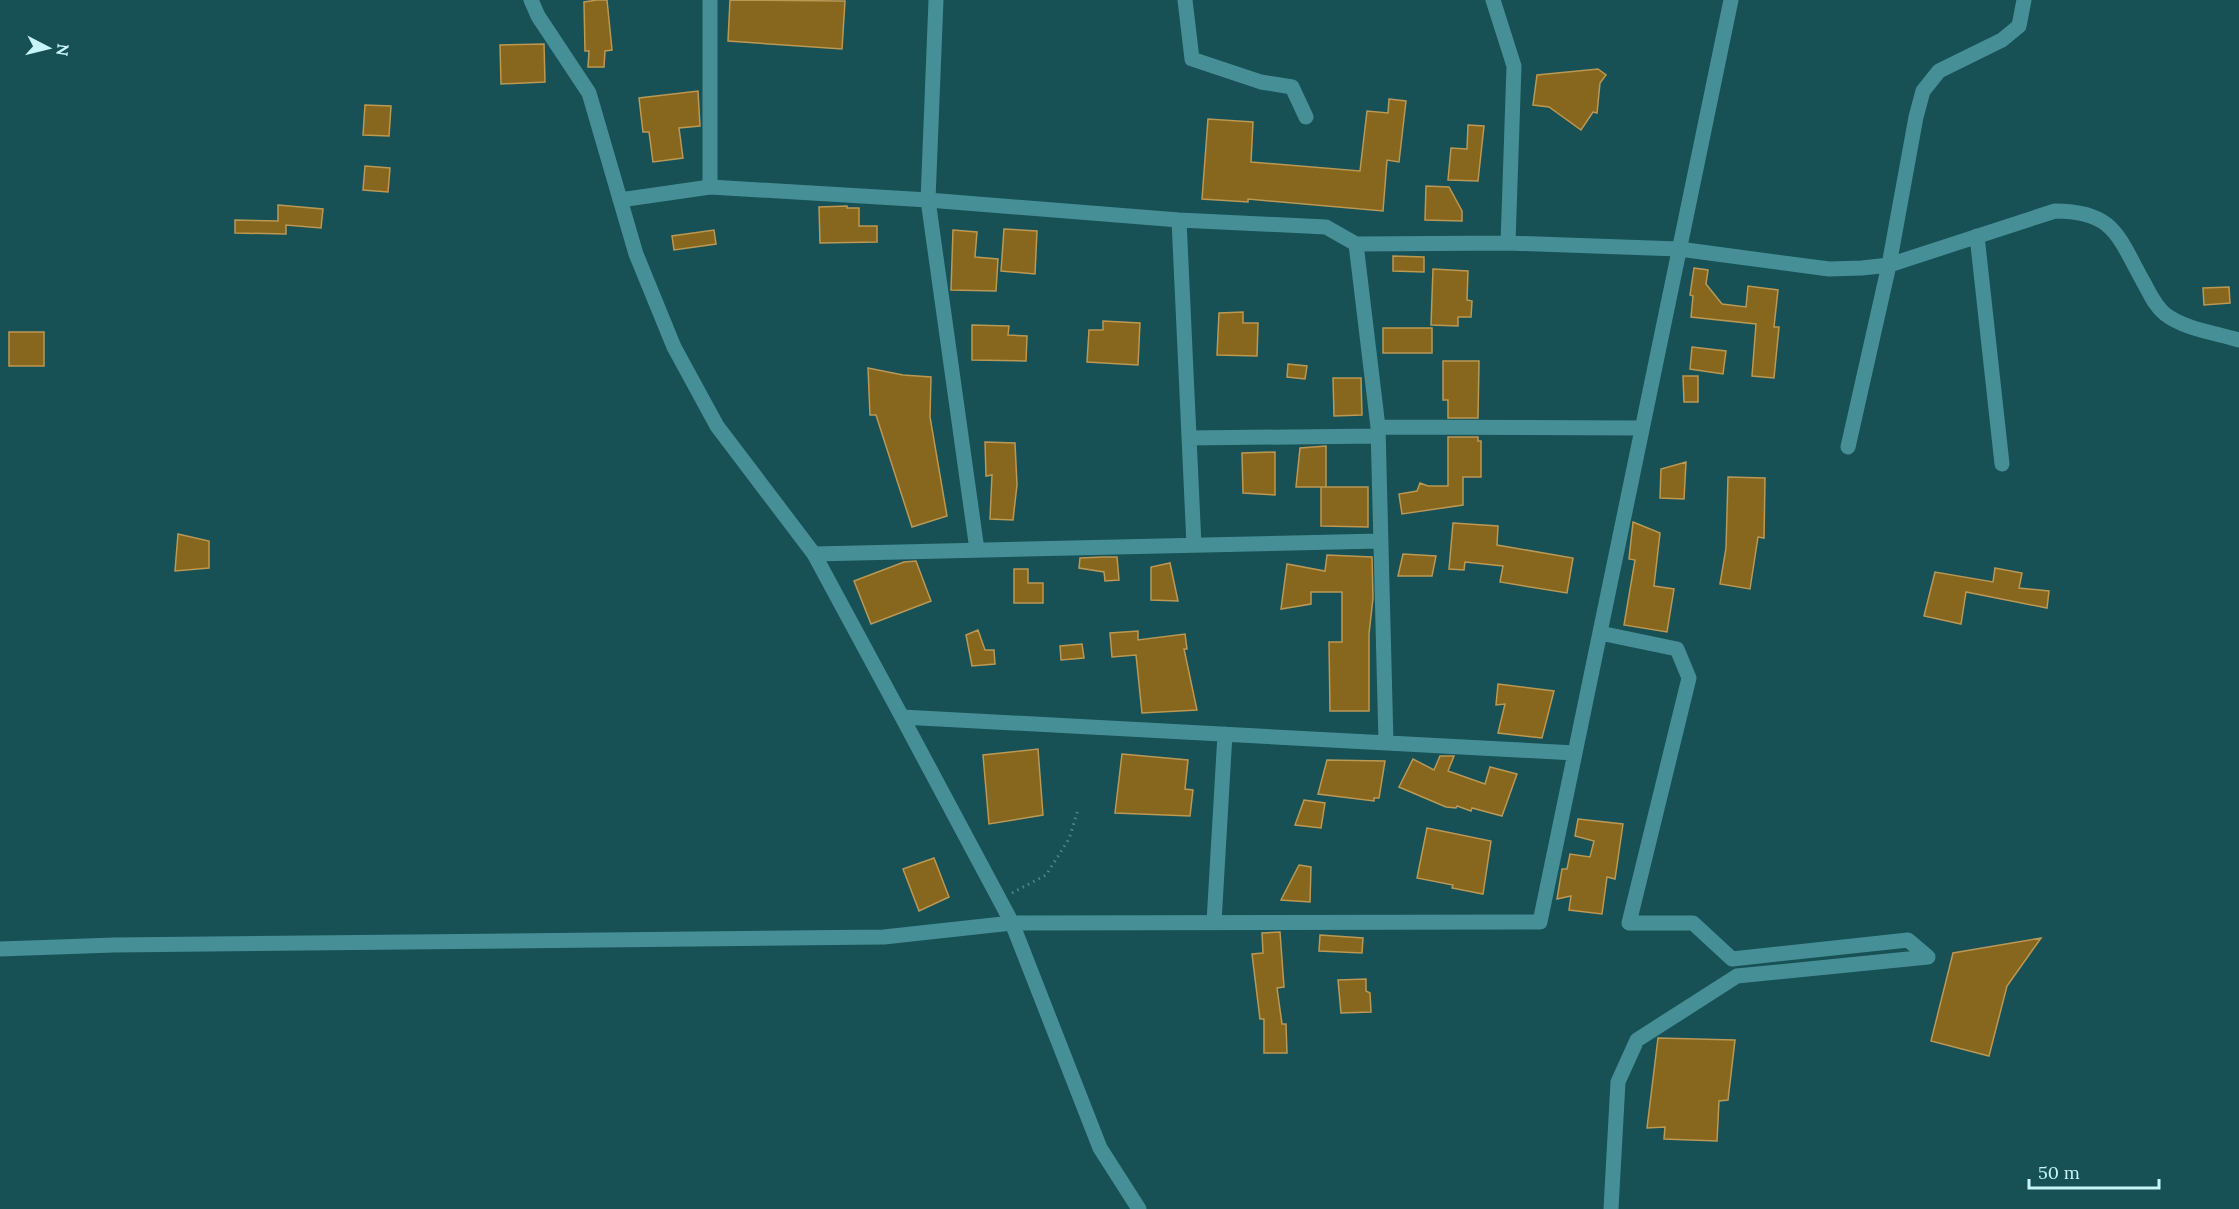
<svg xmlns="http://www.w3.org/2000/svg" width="2239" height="1209" font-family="Lora,serif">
<rect width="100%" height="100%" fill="#175055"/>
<path fill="#87661e" stroke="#bb9854" stroke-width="1.5" d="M597,0H607L612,50L605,51L604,67H588L589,51H585L584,2Z
M730,0L845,1L842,49L728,41Z
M544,44L545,82L501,84L500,45Z
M1598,69L1606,75L1600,83L1597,113L1593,112L1581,130L1549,107L1533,105L1537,75Z
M698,91L700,126L679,128L683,158L653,162L649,132H643L639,98Z
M1389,99L1406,101L1399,162L1387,160L1383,211L1248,199V202L1202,199L1208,119L1253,122L1251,162L1360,171L1367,111L1388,113Z
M365,105L391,106L389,136L363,135Z
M1468,125L1484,126L1478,181L1448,180L1451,148L1467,149Z
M365,166L390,168L388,192L363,190Z
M1426,186L1449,187L1462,211V221L1425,220Z
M278,205L323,209L321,228L286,225V234L235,233V220L278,221Z
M847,206V208H859V226H877V242L820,243L819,207Z
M1004,229L1037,231L1035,274L1001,271Z
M714,230L716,244L674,250L672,236Z
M953,230L977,232L975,257L998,259L996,291L951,290Z
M1393,256L1424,257V272L1393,271Z
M1694,268L1708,270L1706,284L1722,304L1746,307L1748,286L1778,290L1774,327H1779L1774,378L1752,376L1756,324L1691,317L1693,296L1690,295Z
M1433,269L1468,271L1467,300L1472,301L1471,317H1458V326L1431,325Z
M2229,287L2230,303L2204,305L2203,288Z
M1243,312V323H1258L1257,356L1217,355L1219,313Z
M1103,321L1140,323L1138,365L1087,362L1089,330H1103Z
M972,325L1009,326L1008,335L1027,336L1026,361L972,360Z
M1383,328H1432V353H1383Z
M9,332H44V366H9Z
M1692,347L1726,351L1723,374L1690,369Z
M1443,361H1479L1478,418H1448V400H1443Z
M1288,364L1307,366L1305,379L1287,377Z
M868,368L903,375L931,377L930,417L947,516L912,527L876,415H870Z
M1683,376H1698V402H1684Z
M1333,378H1361L1362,415L1334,416Z
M1448,437H1478V441H1481V477H1463V505L1402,514L1399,494L1417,491L1420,483L1428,486H1448Z
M985,442L1015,443L1017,485L1013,520L990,519L992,475L986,476Z
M1326,446V487H1296L1300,448Z
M1275,452V495L1243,493L1242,453Z
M1686,462L1684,499L1660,498L1661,469Z
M1728,477L1765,478L1764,538L1758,537L1750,589L1720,584L1726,548Z
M1321,487H1368V527L1321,526Z
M1633,522L1660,533L1654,586L1674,589L1667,632L1624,625L1635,560L1629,559Z
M1453,523L1498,526L1497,545L1573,558L1567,593L1500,582L1503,566L1465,562L1464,570L1449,569Z
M178,534L209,541V568L175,571Z
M1403,554L1436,556L1432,576H1398Z
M1327,555L1372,557L1373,598L1369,634V711H1330L1329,642H1342V592H1311V604L1281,609L1287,564L1325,571Z
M1102,557H1117L1119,580L1105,581L1104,572L1079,568L1080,558Z
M916,561L931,601L871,624L854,581L904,562Z
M1170,563L1178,601L1151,600V567Z
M1995,568L2022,573L2019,588L2049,591L2047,608L1966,592L1961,624L1924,616L1935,572L1993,582Z
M1014,569H1028V583H1043V603H1014Z
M978,630L985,650H994L995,664L972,666L966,635Z
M1138,631V640L1185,634L1187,649H1184L1197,710L1142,713L1136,655L1112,657L1110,633Z
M1082,644L1084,658L1061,660L1060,646Z
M1498,684L1554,691L1542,738L1498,733L1505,704L1496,705Z
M1038,749L1043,815L989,824L983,755Z
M1122,754L1188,760L1185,789L1193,790L1190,816L1115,813Z
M1440,756H1454L1448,771L1485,784L1490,767L1517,774L1502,816L1472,808L1471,811L1457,806L1456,808L1446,807L1399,787L1413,759L1434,770Z
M1327,760L1385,761L1379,798H1374V801L1318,794Z
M1304,800L1325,803L1321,828L1295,825Z
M1578,819L1623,824L1615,879L1607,877L1602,914L1569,910L1571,896L1557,899L1562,869H1567L1570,854L1590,857L1594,841L1575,836Z
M1427,828L1491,841L1483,894L1452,888L1453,885L1417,878Z
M934,858L949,897L919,911L903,869Z
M1299,865L1311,867L1310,902L1281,900Z
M1280,932L1284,987L1277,988L1282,1024H1286L1287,1053H1264V1019H1260L1252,954L1263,953L1262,933Z
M1320,935L1363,938L1362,953L1319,951Z
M2041,938L2007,986L1989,1056L1931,1041L1953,953Z
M1366,979V991L1370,993L1371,1012L1341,1013L1338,980Z
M1658,1038L1735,1040L1728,1100L1719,1101L1717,1141L1664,1139L1665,1127L1647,1128Z"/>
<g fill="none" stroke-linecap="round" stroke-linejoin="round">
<path stroke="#50868b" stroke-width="3" stroke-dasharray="1.5 4.5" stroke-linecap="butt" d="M1012,893L1046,875L1069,839L1078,810"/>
<path stroke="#468f96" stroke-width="15" d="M531,0L538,16L589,93L636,254L674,347L717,426L814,554L902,717L1012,923L1100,1148L1139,1209
M710,0V187
M936,0L928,200L977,550
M1185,0L1192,59L1261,82L1292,87L1306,117
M1493,0L1514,66L1508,243
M620,200L710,187L928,200L1179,220L1326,227L1356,244L1508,243L1679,249L1829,269L1862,268L1889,265L2055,211C2115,211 2118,237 2144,283C2150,294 2155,306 2165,314C2184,329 2216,333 2239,340
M1179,220L1194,545
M1977,236L2002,464
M1356,244L1378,427L1386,743
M1378,427L1642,428
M1189,438L1378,436
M1848,447L1889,265L1916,117L1923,91L1939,71L2002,40L2019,26L2024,0
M814,554L1380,541
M1600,633L1677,649L1689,678L1629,923H1693L1732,959L1908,940L1928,957
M902,717L1575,753
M1214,922L1225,734
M0,949L114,945L884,937L1012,923L1540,922L1731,0
M1611,1209L1618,1082L1637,1040L1737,976L1928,957"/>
</g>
<g transform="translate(48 48) rotate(97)" stroke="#175055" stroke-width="4.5" paint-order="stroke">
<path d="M0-4.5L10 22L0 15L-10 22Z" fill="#c7f6fa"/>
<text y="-9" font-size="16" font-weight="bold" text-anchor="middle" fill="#c7f6fa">N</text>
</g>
<path d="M2029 1179v9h130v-9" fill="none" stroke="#c7f6fa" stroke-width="3"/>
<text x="2038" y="1179" font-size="18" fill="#c7f6fa" stroke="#175055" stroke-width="4.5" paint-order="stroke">50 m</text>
</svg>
